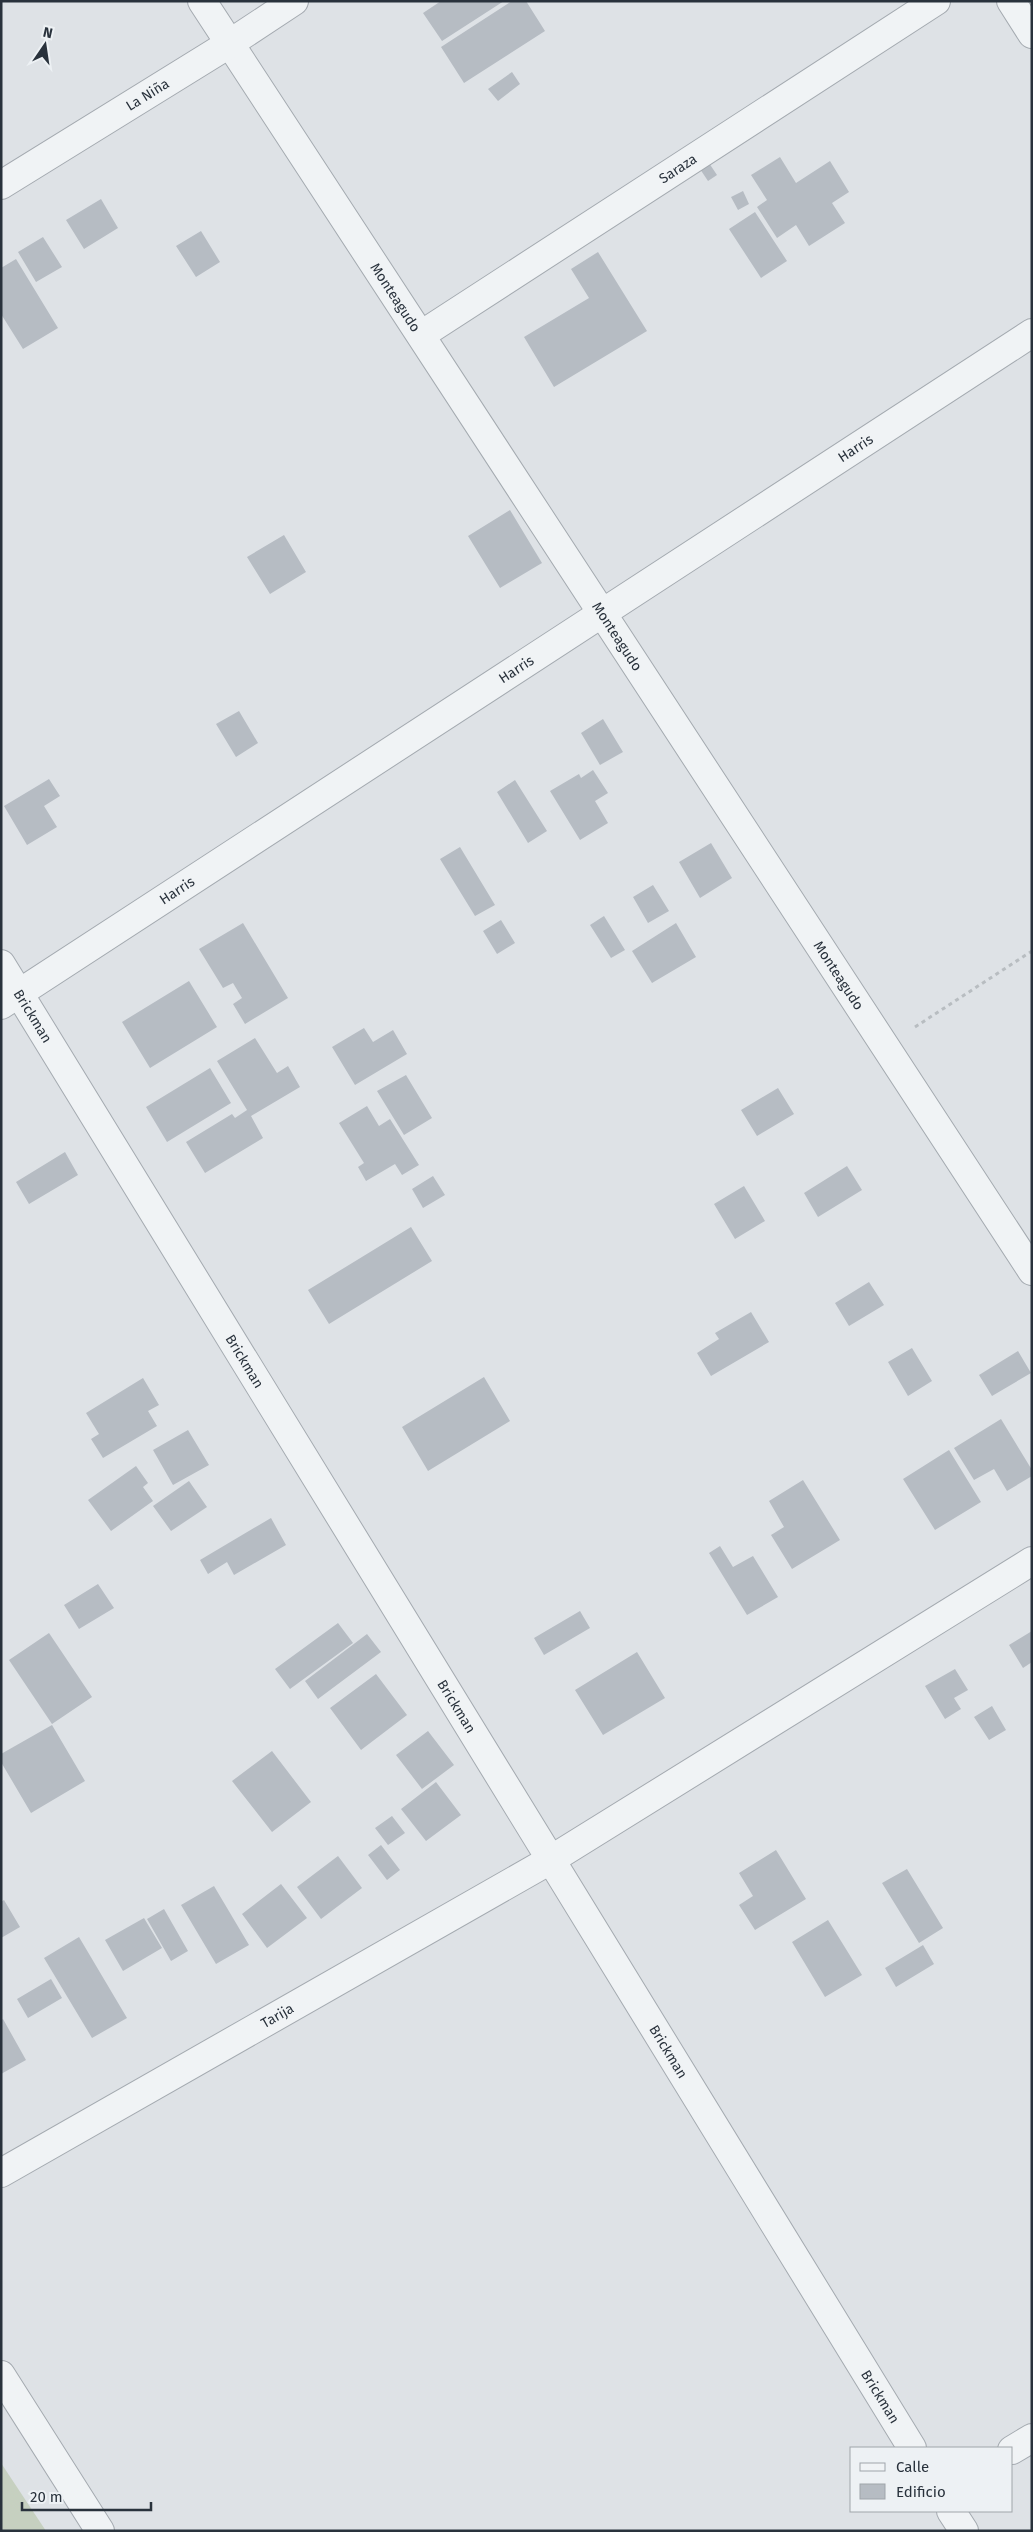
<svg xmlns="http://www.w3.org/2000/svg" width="1033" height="2532" font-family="'Fira Sans',sans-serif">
<rect width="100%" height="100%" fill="#dee2e6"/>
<path fill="#c6d0c0" d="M1,2463L46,2531H1Z"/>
<path fill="#b6bcc3" d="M441,1H504L442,41L423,13Z
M512,1H526L545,31L464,83L441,47Z
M512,72L520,84L498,101L488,89Z
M780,157L796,183L830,161L849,192L832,203L845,223L809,246L796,225L777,238L757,207L767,200L751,175Z
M707,160L717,175L708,181L698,166Z
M743,191L749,204L738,210L731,197Z
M101,199L118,228L84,249L66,220Z
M755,212L787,261L761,278L729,229Z
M201,231L220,262L196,277L176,246Z
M43,237L62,267L36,282L18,252Z
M598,252L647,331L554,387L524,337L589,298L571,269Z
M16,259L58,328L23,349L1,314V268Z
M510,510L542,563L500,588L468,536Z
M284,535L306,572L270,594L247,557Z
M239,711L258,743L236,757L216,724Z
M603,719L623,752L600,765L581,733Z
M593,770L608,793L595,801L608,823L580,840L550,791L579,774L581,778Z
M49,779L60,796L44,806L57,827L27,845L4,806Z
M515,780L547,831L528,843L497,792Z
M711,843L732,878L700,898L679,862Z
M460,847L495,905L475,916L440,859Z
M653,885L669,911L648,923L633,897Z
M604,916L625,950L611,958L590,925Z
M501,920L515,943L497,954L483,931Z
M243,923L288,998L245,1024L233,1004L242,998L233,983L223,988L199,949Z
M676,923L696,957L652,983L632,951Z
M189,981L217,1027L150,1068L122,1022Z
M364,1028L373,1042L393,1030L407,1054L355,1085L332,1047Z
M255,1038L277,1073L288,1066L300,1087L251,1116L263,1138L205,1173L186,1142L232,1114L235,1118L247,1110L217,1061Z
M210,1068L231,1103L167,1142L146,1107Z
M406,1075L432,1118L404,1135L377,1091Z
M778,1088L794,1114L757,1136L741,1110Z
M367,1106L379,1126L390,1119L419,1165L402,1175L395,1164L366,1181L358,1167L364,1163L339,1123Z
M65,1152L78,1175L29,1204L16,1182Z
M847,1166L862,1190L818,1217L804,1193Z
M433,1176L445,1195L423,1208L412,1189Z
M744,1186L765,1221L735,1239L714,1204Z
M411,1227L432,1261L329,1324L308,1290Z
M869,1282L884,1305L849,1326L835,1303Z
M751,1312L769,1342L711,1376L697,1353L719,1339L715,1333Z
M912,1348L932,1381L908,1396L888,1362Z
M1018,1351L1031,1373L992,1396L979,1375Z
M484,1377L510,1421L428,1471L402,1427Z
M143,1378L159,1405L148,1411L157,1426L103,1458L91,1439L99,1434L86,1413Z
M1001,1419L1032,1470V1476L1007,1491L994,1469L974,1480L954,1448Z
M188,1430L209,1465L173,1485L153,1450Z
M949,1450L981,1502L935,1530L903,1479Z
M136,1466L148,1483L143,1487L153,1501L111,1531L88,1500Z
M803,1480L840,1540L792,1569L771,1535L784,1527L769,1501Z
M189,1481L207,1507L171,1531L153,1506Z
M271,1518L286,1545L234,1575L227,1562L208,1574L200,1560Z
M720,1546L733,1567L753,1556L778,1597L747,1615L709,1553Z
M98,1584L114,1608L79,1629L64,1605Z
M580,1611L590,1628L544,1655L534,1638Z
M338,1623L353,1643L290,1689L275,1669Z
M1032,1631V1662L1023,1668L1009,1645Z
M49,1633L92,1697L52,1724L9,1660Z
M367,1634L381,1652L318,1699L305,1681Z
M637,1652L665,1698L603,1735L575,1690Z
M955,1669L968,1690L954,1698L961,1709L945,1719L925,1686Z
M376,1674L407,1715L361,1750L330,1708Z
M992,1706L1006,1730L989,1740L974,1717Z
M52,1725L85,1781L31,1813L1,1762V1754Z
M428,1731L454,1765L422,1789L396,1755Z
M272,1751L311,1802L272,1832L232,1781Z
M436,1782L461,1815L426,1841L401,1809Z
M392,1816L405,1833L388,1845L375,1828Z
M381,1845L400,1870L387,1880L368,1855Z
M776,1850L806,1899L755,1930L739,1905L753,1896L739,1873Z
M338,1856L362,1888L321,1919L297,1887Z
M907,1869L943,1928L919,1943L882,1883Z
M281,1884L307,1918L267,1948L242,1914Z
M214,1886L249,1945L216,1964L181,1905Z
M4,1900L20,1927L1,1938V1902Z
M164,1909L188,1951L171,1961L147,1919Z
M144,1918L162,1948L123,1971L105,1940Z
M828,1920L862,1975L825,1997L792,1942Z
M79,1937L127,2018L92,2038L44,1958Z
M923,1945L934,1964L896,1987L885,1968Z
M51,1979L62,1998L28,2018L17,1999Z
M3,2019L26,2060L1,2074V2020Z"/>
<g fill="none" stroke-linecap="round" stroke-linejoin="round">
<defs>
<g id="minor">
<path id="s1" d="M202,1L1032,1271"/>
<path d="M1011,1L1032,34"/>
<path id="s2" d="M1,185L229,44L294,1"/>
<path id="s3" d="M421,335L936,1"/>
<path id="s4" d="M1,964L912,2448"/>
<path id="s5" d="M1,1005L1032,333"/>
<path id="s6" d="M1,2173L552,1859L1032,1561"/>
<path d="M1,2375L100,2531"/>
<path d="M1012,2450L1032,2438"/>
<path d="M951,2511L964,2531"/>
</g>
</defs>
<use href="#minor" stroke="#a4aab0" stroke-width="30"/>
<path stroke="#b8bdc1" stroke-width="3" stroke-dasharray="4 4" stroke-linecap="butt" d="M915,1027L1032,951"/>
<use href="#minor" stroke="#f0f3f5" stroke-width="28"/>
</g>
<g text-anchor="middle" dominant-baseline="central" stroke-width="4.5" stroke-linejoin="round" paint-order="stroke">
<g font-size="14" fill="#29323c" stroke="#edf1f4">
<text stroke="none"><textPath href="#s2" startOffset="172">La Niña</textPath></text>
<text stroke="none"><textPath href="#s3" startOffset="306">Saraza</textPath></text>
<text stroke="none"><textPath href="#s1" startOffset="354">Monteagudo</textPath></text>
<text stroke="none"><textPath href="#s5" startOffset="1020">Harris</textPath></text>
<text stroke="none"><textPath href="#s1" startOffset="759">Monteagudo</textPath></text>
<text stroke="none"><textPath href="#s5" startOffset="615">Harris</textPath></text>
<text stroke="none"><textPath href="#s5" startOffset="210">Harris</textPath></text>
<text stroke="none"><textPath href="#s1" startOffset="1164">Monteagudo</textPath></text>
<text stroke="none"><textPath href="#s4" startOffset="61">Brickman</textPath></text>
<text stroke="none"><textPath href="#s4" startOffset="466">Brickman</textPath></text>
<text stroke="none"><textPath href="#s4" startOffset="871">Brickman</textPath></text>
<text stroke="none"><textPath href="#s6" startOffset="318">Tarija</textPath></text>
<text stroke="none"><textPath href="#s4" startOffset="1276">Brickman</textPath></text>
<text stroke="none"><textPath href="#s4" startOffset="1681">Brickman</textPath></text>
</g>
</g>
<rect width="1033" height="2532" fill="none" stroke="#29323c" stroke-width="5"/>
<rect x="850" y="2447" width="162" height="65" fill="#edf1f4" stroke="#9fa5aa"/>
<rect x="860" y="2463" width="25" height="8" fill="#f0f3f5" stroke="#9fa5aa"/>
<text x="896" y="2472" font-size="15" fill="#29323c">Calle</text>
<rect x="860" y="2484" width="25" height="15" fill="#b6bcc3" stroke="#9fa5aa"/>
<text x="896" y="2497" font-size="15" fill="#29323c">Edificio</text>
<g transform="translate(45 45) rotate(13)" stroke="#edf1f4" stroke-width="4" paint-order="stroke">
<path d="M0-4L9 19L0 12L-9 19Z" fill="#29323c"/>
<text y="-8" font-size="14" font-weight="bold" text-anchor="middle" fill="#29323c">N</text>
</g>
<path d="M22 2502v8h129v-8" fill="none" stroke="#29323c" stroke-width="2.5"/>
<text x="30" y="2502" font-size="15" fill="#29323c" stroke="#edf1f4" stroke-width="4" paint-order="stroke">20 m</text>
</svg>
